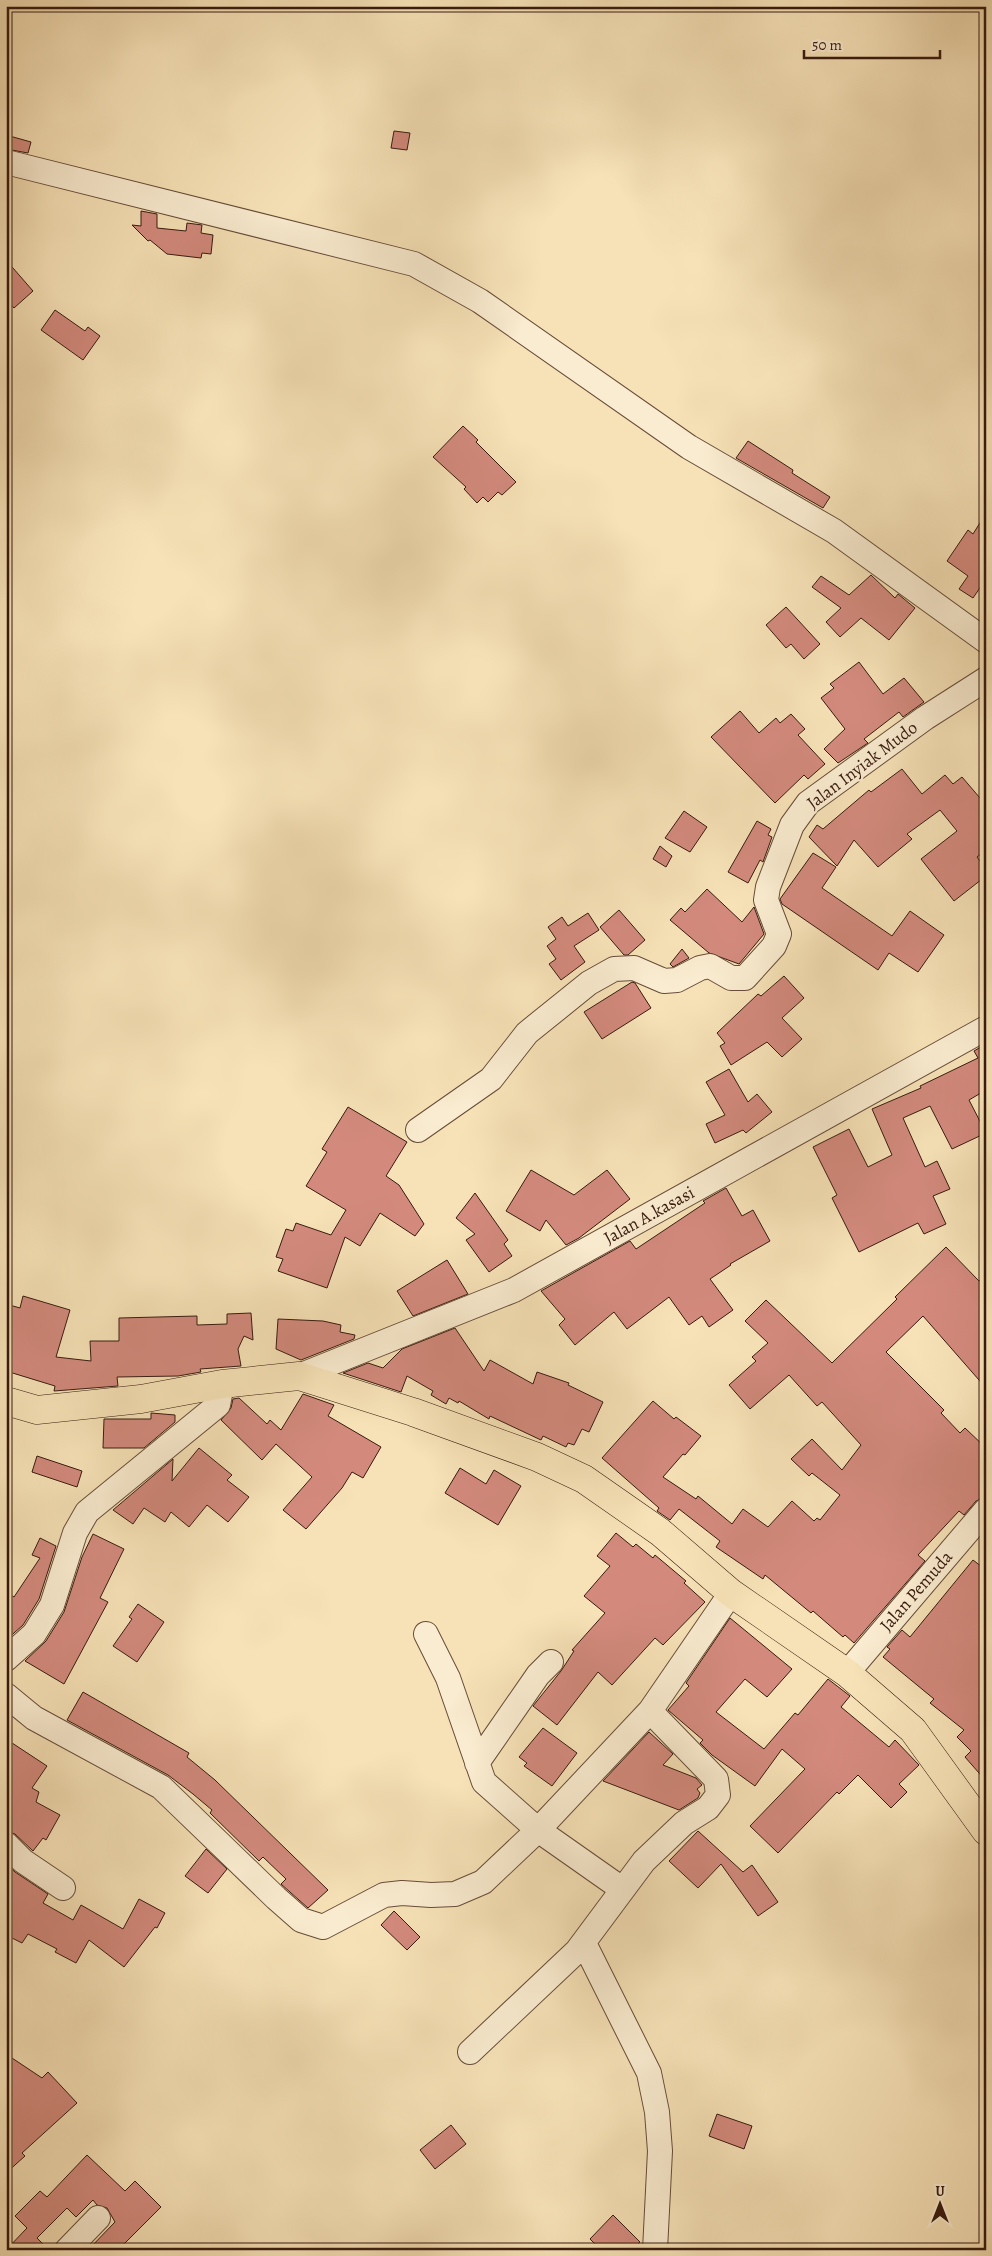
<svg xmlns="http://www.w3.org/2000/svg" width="992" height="2256" font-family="Alegreya,serif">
<rect width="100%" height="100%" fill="#f7e2b7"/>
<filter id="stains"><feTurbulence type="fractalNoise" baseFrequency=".004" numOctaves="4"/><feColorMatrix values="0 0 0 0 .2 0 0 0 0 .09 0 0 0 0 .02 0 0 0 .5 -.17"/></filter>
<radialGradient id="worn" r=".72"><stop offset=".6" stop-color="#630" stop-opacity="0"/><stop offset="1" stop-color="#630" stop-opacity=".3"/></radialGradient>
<path fill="#d38a7d" stroke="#371a0f" d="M394,131L410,133L407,150L391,148Z
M6,135L31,142L28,153L6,149Z
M141,211L157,214V228L186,231L187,223L202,225L201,233L213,235L211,254L202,253L201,258L167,254L150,240L148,241L132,225L141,226Z
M6,260L33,291L14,308L6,299Z
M55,310L85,331L88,327L100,336L83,360L41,330Z
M463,426L478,440L476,442L516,482L502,495L498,492L488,502L483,497L477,503L464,489L466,487L433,457Z
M748,441L793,470L792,473L830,497L823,508L736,458Z
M986,513V579L973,598L959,589L968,576L947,561L968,530L973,534Z
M871,575L895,598L898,594L915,608L889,640L861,618L840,637L826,622L841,608L812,587L821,576L849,595Z
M786,607L820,644L804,659L791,644L786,648L766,625Z
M859,662L883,694L904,678L924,702L903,717L899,712L864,739L868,743L838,763L824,749L845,729L821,698L834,688L830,684Z
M740,711L759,733L776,718L780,723L791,714L805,729L798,735L825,764L808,779L804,775L775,803L711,737Z
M902,769L922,794L945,775L953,784L962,777L980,798L986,793V850L977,857L986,869V876L954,901L921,859L957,831L940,810L907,834L912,839L878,867L854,840L837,866L809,837L817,825L823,829L869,790L871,792Z
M684,811L707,827L690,852L665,838Z
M757,821L771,829L768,835L772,837L763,862L760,860L748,883L728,872Z
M660,846L672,856L666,867L653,859Z
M813,853L836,867L822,888L892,936L910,911L944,935L918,972L889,953L878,970L782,904L780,899Z
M707,889L742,922L754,907L764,934L739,964L709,953L670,920L681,908L685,912Z
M619,910L645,940L628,955H624L600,927Z
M588,913L599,930L574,946L585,962L561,980L549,964L556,959L547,946L556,939L548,927L562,917L568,926Z
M682,949L689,958L673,967L670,964Z
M784,976L804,998L782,1018L802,1039L782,1057L767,1042L731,1065L720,1046L725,1043L717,1033L758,994L761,996Z
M632,982L635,983L651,1008L602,1039L584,1012Z
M986,1044V1090L969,1100L986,1133L952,1149L930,1106L903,1118L925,1167L937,1161L950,1189L933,1196L946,1224L924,1234L918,1223L859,1252L832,1198L837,1195L813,1147L849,1129L868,1167L892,1155L872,1109L921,1088L920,1086L978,1058L974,1051Z
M729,1069L748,1102L757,1094L772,1112L746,1133L743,1130L715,1143L706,1124L725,1115L706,1082Z
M348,1107L407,1142L386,1176L399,1185L424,1224L415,1236L380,1213L360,1246L345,1237L327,1288L278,1271L283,1259L276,1257L286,1229L293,1231L296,1223L331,1235L346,1210L306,1186L327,1152L322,1149Z
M531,1170L574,1195L607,1170L630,1199L579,1238L566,1245L546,1220L540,1231L506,1211Z
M726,1188L742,1216L753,1210L770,1241L730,1264L731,1265L710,1279L733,1310L709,1327L702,1316L689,1325L669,1297L627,1329L614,1312L575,1345L559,1325L565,1319L541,1291L630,1241L636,1249L705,1203L703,1201Z
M475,1193L508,1240L504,1244L512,1256L489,1272L466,1240L475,1234L456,1218Z
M946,1247L979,1281L986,1275V1388L923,1316L886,1352L944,1410L941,1413L960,1433L965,1428L986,1448V1497L976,1501L964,1515L959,1511L918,1555L925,1561L854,1643L845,1635L843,1637L813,1611L811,1613L765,1575L763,1579L716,1547L720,1541L679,1509L670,1520L657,1511L659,1508L602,1458L653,1401L674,1419L676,1417L701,1436L685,1455L683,1454L663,1477L696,1499L698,1496L732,1524L743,1509L768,1527L792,1501L814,1521L817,1518L820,1520L840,1495L812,1473L809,1476L791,1459L812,1439L842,1470L861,1445L822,1402L817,1406L789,1375L750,1409L729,1385L756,1361L752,1357L768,1343L745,1321L766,1300L832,1363L897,1299L895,1297Z
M447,1260L468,1294L413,1316L397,1291Z
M23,1296L70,1310L56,1357L91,1361L90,1341H119V1318L197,1316V1325L227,1324V1314L251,1313L253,1340L244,1336L238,1349L241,1366L200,1369L201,1372L178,1376L117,1377L118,1386L54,1391L55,1386L6,1371V1304L20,1308Z
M278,1319L323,1321L341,1325L340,1332L355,1335L354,1339L301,1360L276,1349Z
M455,1328L484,1371L490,1360L533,1384L537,1372L569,1383L568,1385L603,1402L589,1432L582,1429L574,1445L568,1443L566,1447L543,1436L541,1440L490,1416L489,1419L459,1401L458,1403L449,1398L446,1404L431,1395L433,1391L407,1376L401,1392L343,1373L368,1363L383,1368L402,1349Z
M303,1394L334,1405L328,1416L381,1447L363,1478L352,1472L342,1488L306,1529L283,1510L312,1477L276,1444L262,1460L221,1420L231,1408L233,1399L239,1398L267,1424L270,1420L281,1430Z
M151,1413L175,1415V1422L144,1448H103L104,1419H151Z
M199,1448L232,1475L227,1480L249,1497L228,1522L207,1505L189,1527L171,1512L165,1522L144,1508L133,1524L113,1510L173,1459L172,1481Z
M37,1456L82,1471L77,1487L32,1472Z
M460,1468L486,1484L494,1470L521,1486L498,1525L445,1493Z
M616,1533L633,1547L636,1544L653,1558L655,1555L686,1581L684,1583L705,1602L663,1645L655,1638L612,1685L598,1672L557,1725L533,1706L561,1671L574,1651L572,1650L605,1613L584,1596L610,1566L597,1556Z
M93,1534L124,1549L100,1598L108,1602L64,1684L25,1661L46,1641L64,1612L82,1557Z
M40,1538L56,1546L39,1599L23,1625L6,1640V1592L14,1597L40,1558L32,1555Z
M973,1560L986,1570V1781L965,1757L971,1751L957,1737L964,1730L930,1703L934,1699L883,1657L890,1649L887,1647L902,1630L910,1637Z
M138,1604L164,1622L137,1662L113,1646L132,1619L129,1617Z
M730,1618L792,1669L767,1697L745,1679L716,1712L764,1749L795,1713L798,1715L828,1679L850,1696L841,1707L889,1747L895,1740L919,1765L899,1784L907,1792L891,1808L858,1775L839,1794L837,1792L778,1853L750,1826L805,1769L782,1749L755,1786L712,1755L700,1743L703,1740L668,1710L689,1686L686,1683Z
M83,1692L189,1753L187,1757L215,1780L328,1890L308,1908L281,1884L286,1879L263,1857L259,1861L210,1813L212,1810L193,1794L168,1775L67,1720Z
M543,1728L577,1753L552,1786L524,1766L527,1763L519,1757Z
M649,1732L673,1754L663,1765L696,1778L702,1785L697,1789L700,1793L698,1798L679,1810L603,1781Z
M6,1739L47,1766L32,1788L39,1792L36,1802L60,1815L46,1840L43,1838L33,1851L15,1834L6,1831Z
M698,1831L743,1872L752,1865L778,1902L758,1916L721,1864L698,1888L669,1861Z
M206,1849L227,1869L208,1893L185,1876Z
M6,1864L15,1872L48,1894L43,1903L73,1920L81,1905L123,1929L139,1899L165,1913L157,1928L155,1927L124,1967L89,1940L76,1963L55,1952L57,1949L28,1934L22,1943L6,1935Z
M394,1911L420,1937L407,1950L381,1925Z
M6,2054L42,2078L48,2072L77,2103L22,2153L25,2156L6,2173Z
M717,2114L752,2126L744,2149L709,2136Z
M451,2125L466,2144L435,2169L420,2150Z
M87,2155L125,2191L135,2181L161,2207L118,2250H88L115,2222L107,2208L97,2205L93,2200L76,2217L67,2208L37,2238L49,2250H6L27,2228L15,2216L40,2191L47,2197Z
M613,2215L640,2242L633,2250H601L590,2239Z"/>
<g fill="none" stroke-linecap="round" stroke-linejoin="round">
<defs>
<path id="minor" d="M6,162L414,264L480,301L689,447L834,531L986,641
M418,1130L491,1079L527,1033L589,983L614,969L634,968L664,981L677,980L700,968L710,966L731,978H745L774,946L779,934L766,900L768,887L792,825L808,803L925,718L986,679
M299,1376L514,1290L986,1028
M426,1634L448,1678L484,1782L538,1830L622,1889
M6,1659L34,1634L52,1605L75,1533L87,1512L218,1405L222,1384
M847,1673L986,1510
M6,1695L34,1718L161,1787L276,1898L301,1920L323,1927L384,1895L402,1893L431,1895L455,1894L483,1882L538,1830L650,1711L731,1593
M477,1763L538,1675L551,1662
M6,1844L23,1861L63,1888
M584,1943L649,2073L657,2112L660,2151L655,2250
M470,2052L577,1951L644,1861L684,1823L708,1808L718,1795L716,1779L650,1711
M67,2250L98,2218"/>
<path id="major" d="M6,1401L37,1410L141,1399L222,1384L299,1376L413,1412L537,1457L584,1479L660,1532L731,1593L847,1673L913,1730L986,1831"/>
</defs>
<use href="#minor" stroke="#674c39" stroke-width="26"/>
<use href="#major" stroke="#371a0f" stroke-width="29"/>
<use href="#minor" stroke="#faecd0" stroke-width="24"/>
<use href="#major" stroke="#f7e2b7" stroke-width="28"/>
</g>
<g text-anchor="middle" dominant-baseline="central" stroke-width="4.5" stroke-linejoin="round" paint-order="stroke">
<g font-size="18" fill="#371a0f" stroke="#faecd0">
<text transform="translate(862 765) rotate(-37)">Jalan Inyiak Mudo</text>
<text transform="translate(649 1215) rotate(-29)">Jalan A.kasasi</text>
<text transform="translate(916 1591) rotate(-49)">Jalan Pemuda</text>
</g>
</g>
<rect width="992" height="2256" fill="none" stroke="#f7e2b7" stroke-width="25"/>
<rect x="8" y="8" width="977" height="2241" fill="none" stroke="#371a0f" stroke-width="2.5"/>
<rect x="12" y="12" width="967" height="2231" fill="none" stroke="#371a0f"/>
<g transform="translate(940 2204)" stroke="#faecd0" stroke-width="4" paint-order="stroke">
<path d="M0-4L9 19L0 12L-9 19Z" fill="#371a0f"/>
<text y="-8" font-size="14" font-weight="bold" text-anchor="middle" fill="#371a0f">U</text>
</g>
<path d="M804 50v8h136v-8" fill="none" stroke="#371a0f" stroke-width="2.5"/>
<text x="812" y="50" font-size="15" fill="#371a0f" stroke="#faecd0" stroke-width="4" paint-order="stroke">50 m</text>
<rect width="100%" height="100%" filter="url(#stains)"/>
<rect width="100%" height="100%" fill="url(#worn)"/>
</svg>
